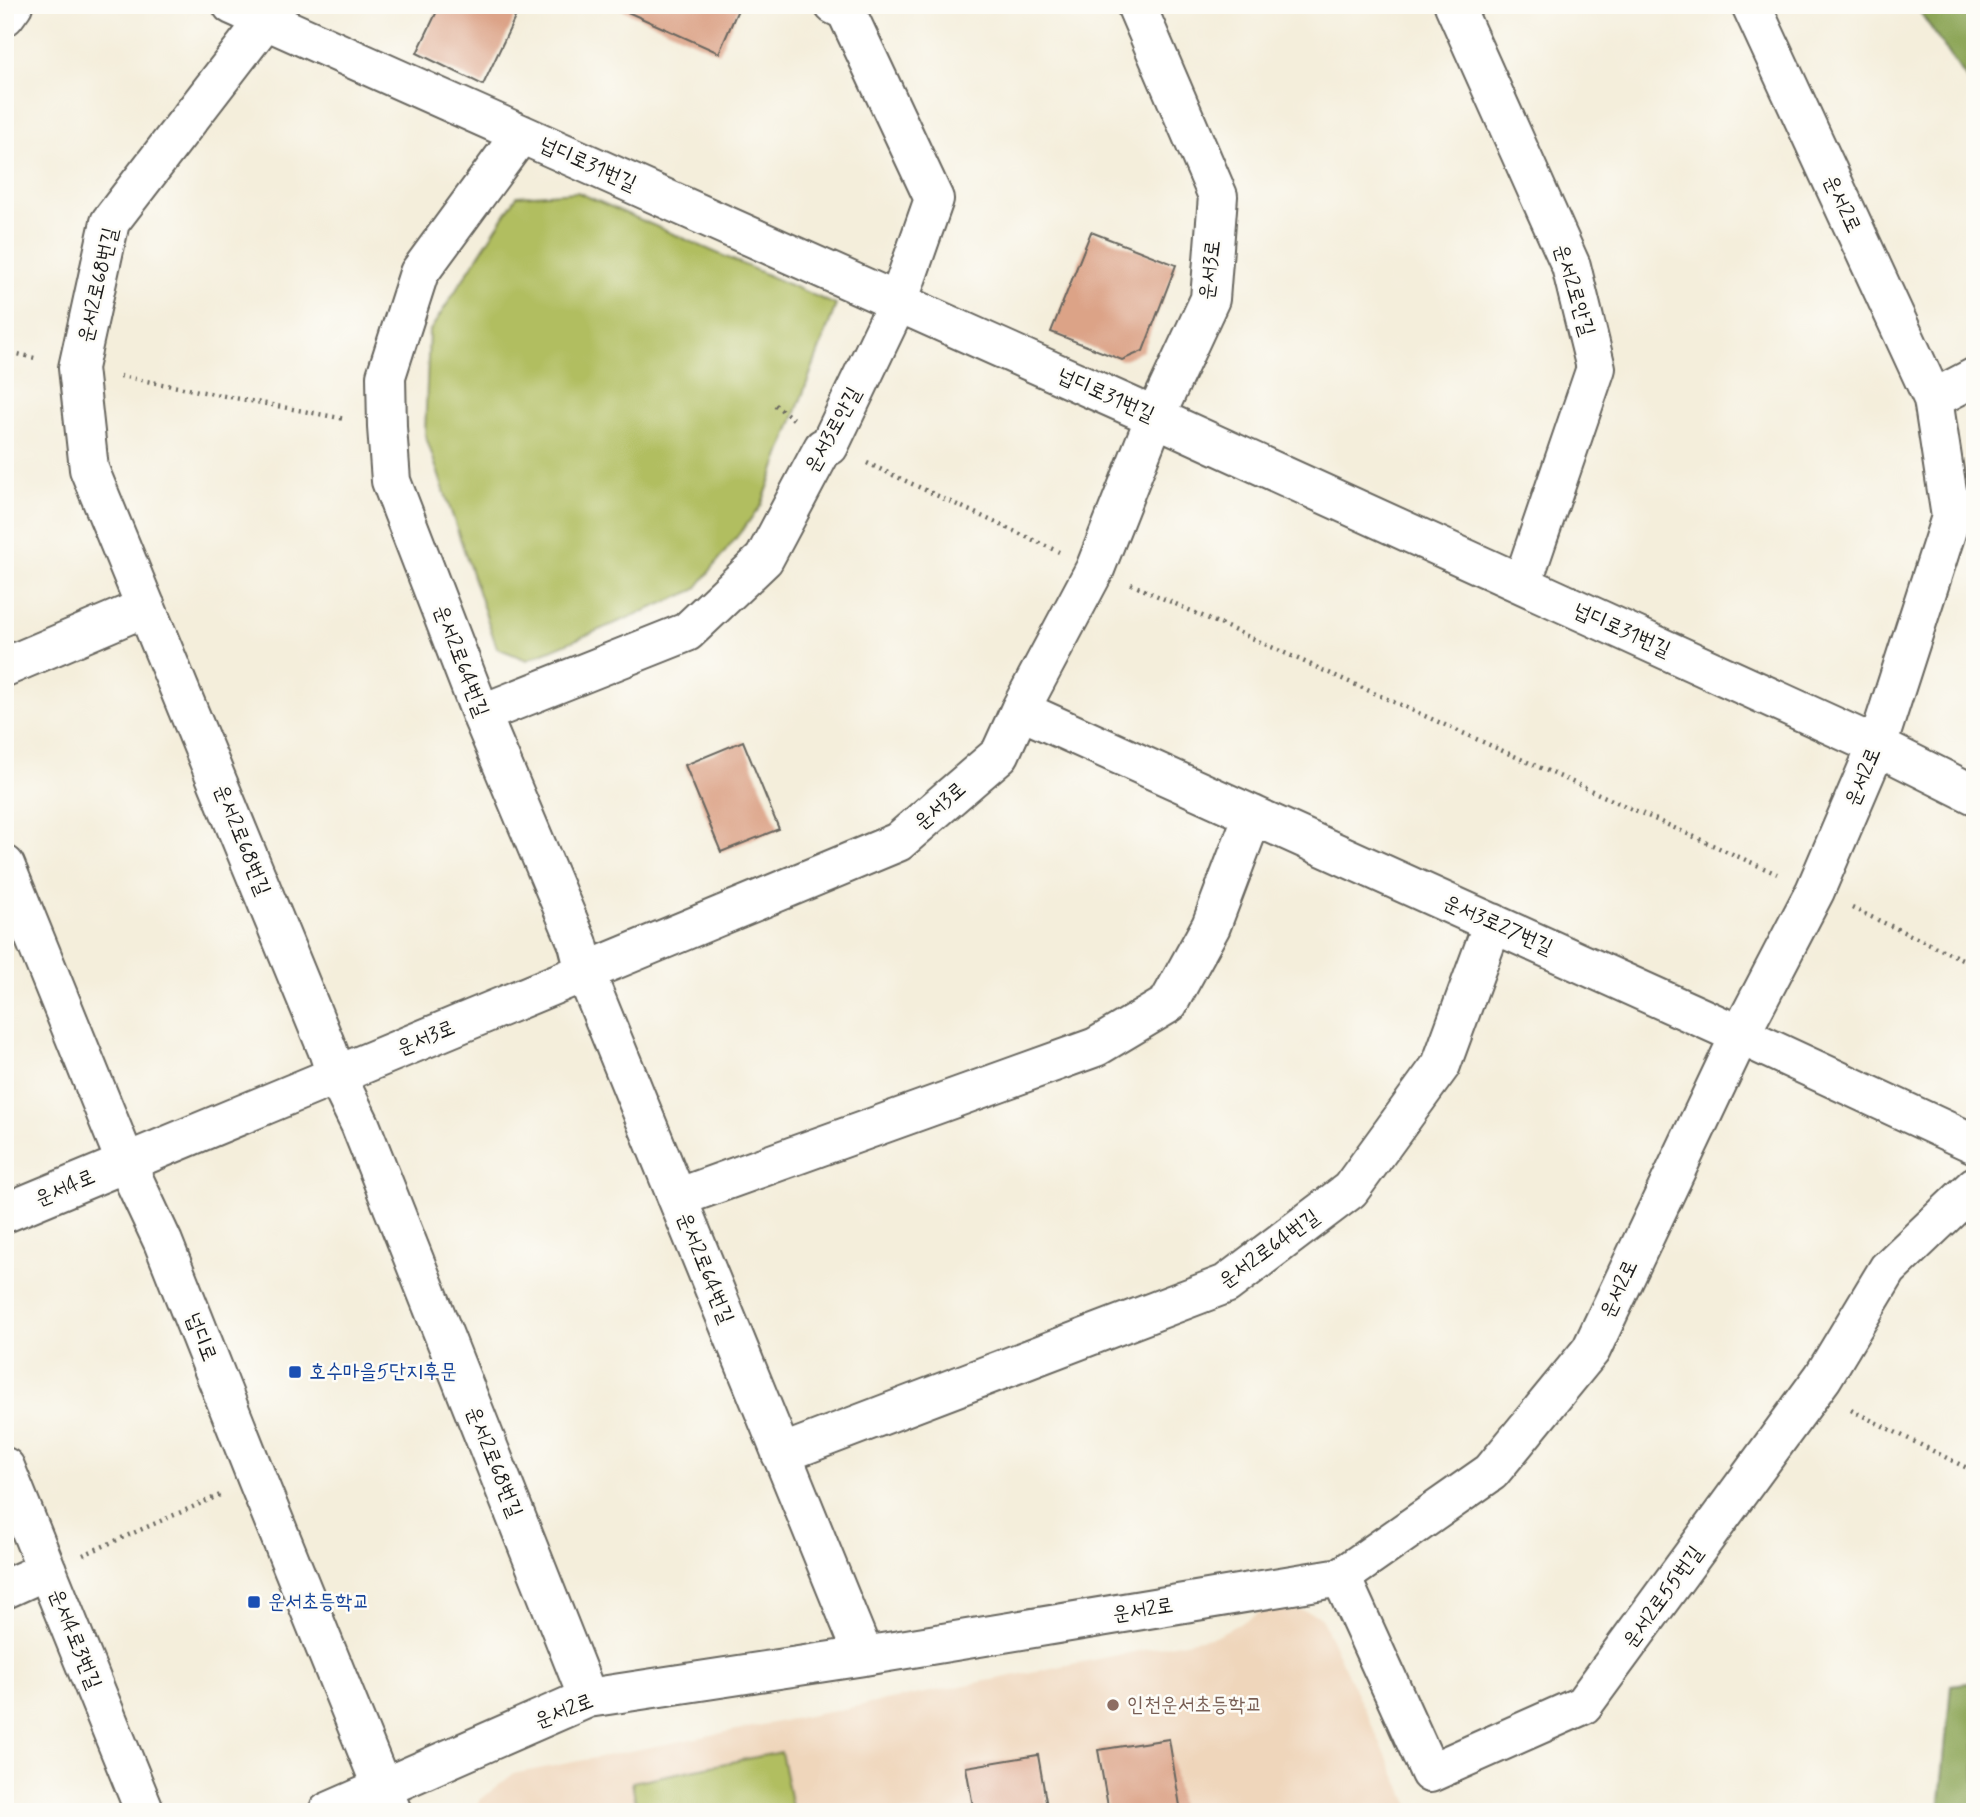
<svg xmlns="http://www.w3.org/2000/svg" width="1980" height="1817" font-family="Mynerve,'Poor Story',sans-serif">
<rect width="100%" height="100%" fill="#fdfcf7"/>
<filter id="ink" filterUnits="userSpaceOnUse"><feTurbulence type="fractalNoise" baseFrequency=".0143" numOctaves="2"/><feDisplacementMap in="SourceGraphic" scale="14" xChannelSelector="R" yChannelSelector="G"/><feConvolveMatrix kernelMatrix="1 2 1 2 8 2 1 2 1" color-interpolation-filters="sRGB"/></filter>
<filter id="wash" filterUnits="userSpaceOnUse"><feTurbulence type="fractalNoise" baseFrequency=".00686" numOctaves="4" result="noise"/><feDisplacementMap in="SourceGraphic" scale="28" xChannelSelector="R" yChannelSelector="G"/><feGaussianBlur stdDeviation="1.57" result="paint"/><feColorMatrix in="noise" values="0 0 0 0 0 0 0 0 0 0 0 0 0 0 0 0 0 1.4 0 .05"/><feComposite in="paint" operator="in"/></filter>
<g filter="url(#wash)">
<rect width="100%" height="100%" fill="#f4eedb"/>
<path fill="#efd6bb" d="M1279,1603L1320,1616L1413,1812H474L480,1800L513,1774L1215,1636Z"/>
<path fill="#b1be61" stroke="#666d3e" stroke-width="2" d="M577,192L836,305L761,506L695,590L527,660L497,648L425,434L429,332L517,196Z
M781,1752L793,1812H637L632,1782Z"/>
<path fill="#8ca557" stroke="#54603a" stroke-width="2" d="M1915,5H1975V91Z
M1975,1682V1812H1939L1951,1685Z"/>
<g id="blocks">
<path fill="#dca387" d="M440,5H521L483,85L417,53Z
M612,5H740L719,53Z
M1091,232L1176,265L1143,351L1122,360L1051,332Z
M743,741L779,829L721,852L685,765Z
M1169,1739L1181,1812H1109L1098,1750Z
M1038,1755L1048,1812H974L966,1767Z"/>
</g>
</g>
<g filter="url(#ink)">
<use href="#blocks" fill-opacity="0" stroke="#68665f" stroke-width="2"/>
<g fill="none" stroke-linecap="round" stroke-linejoin="round">
<defs>
<path id="minor" d="M232,5L1155,417L1877,746L1975,795
M277,5L110,222L78,368L89,469L328,1051L336,1075L360,1124L588,1698
M1454,5L1571,266L1596,368L1522,584
M521,134L419,273L386,376L387,427L391,481L481,714L578,944L585,972L864,1656
M1933,399L1975,377
M5,667L146,607
M1020,710L1740,1035L1975,1144
M481,714L687,632L764,559L823,448L829,446L898,302L934,199L846,11L834,5
M677,1198L1096,1047L1168,1004L1211,926L1253,815
M5,1213L898,842L1000,754L1020,710L1095,569L1155,417L1210,299L1218,196L1136,5
M781,1454L1226,1284L1350,1190L1441,1065L1493,923
M5,1467L145,1812
M1341,1577L1430,1773L1583,1705L1823,1377L1888,1269L1975,1186
M5,1589L47,1570
M328,1812L588,1698L864,1656L1341,1577L1491,1472L1591,1350L1740,1035L1815,891L1877,746L1951,517L1933,399L1751,5"/>
<path id="tertiary" d="M5,16L13,5
M5,865L126,1163L163,1242L257,1479L392,1812"/>
</defs>
<use href="#minor" stroke="#68665f" stroke-width="42"/>
<use href="#tertiary" stroke="#68665f" stroke-width="42"/>
<path stroke="#68665f" stroke-width="4.5" stroke-dasharray="2 5" stroke-linecap="butt" d="M5,351L39,359
M120,376L345,419
M775,405L796,421
M867,463L1059,552
M1131,584L1777,874
M1852,908L1975,965
M1851,1410L1975,1472
M83,1555L220,1495"/>
<use href="#minor" stroke="#fff" stroke-width="38"/>
<use href="#tertiary" stroke="#fff" stroke-width="38"/>
</g>
</g>
<g fill="#1a4fb4" stroke="#fdfcf7" stroke-width="2.5">
<rect x="288" y="1365" width="14" height="14" rx="3.5"/>
<rect x="247" y="1595" width="14" height="14" rx="3.5"/>
</g>
<circle fill="#8d6e63" stroke="#fdfcf7" stroke-width="2.5" cx="1113" cy="1705" r="7"/>
<g text-anchor="middle" dominant-baseline="central" stroke-width="5" stroke-linejoin="round" paint-order="stroke">
<g font-size="21" fill="#1c1c1c" stroke="#fdfcf7">
<text transform="translate(588 164) rotate(24)">넙디로31번길</text>
<text transform="translate(1842 204) rotate(65)">운서2로</text>
<text transform="translate(1210 270) rotate(-83)">운서3로</text>
<text transform="translate(98 285) rotate(-77)">운서2로68번길</text>
<text transform="translate(1574 290) rotate(73)">운서2로안길</text>
<text transform="translate(1106 395) rotate(24)">넙디로31번길</text>
<text transform="translate(833 430) rotate(-61)">운서3로안길</text>
<text transform="translate(1622 630) rotate(24)">넙디로31번길</text>
<text transform="translate(461 661) rotate(69)">운서2로64번길</text>
<text transform="translate(1863 777) rotate(-67)">운서2로</text>
<text transform="translate(940 806) rotate(-41)">운서3로</text>
<text transform="translate(242 840) rotate(68)">운서2로68번길</text>
<text transform="translate(1498 925) rotate(24)">운서3로27번길</text>
<text transform="translate(426 1038) rotate(-22)">운서3로</text>
<text transform="translate(65 1188) rotate(-23)">운서4로</text>
<text transform="translate(1269 1249) rotate(-36)">운서2로64번길</text>
<text transform="translate(705 1268) rotate(68)">운서2로64번길</text>
<text transform="translate(1619 1289) rotate(-65)">운서2로</text>
<text transform="translate(201 1337) rotate(69)">넙디로</text>
<text transform="translate(494 1462) rotate(68)">운서2로68번길</text>
<text transform="translate(1663 1597) rotate(-54)">운서2로55번길</text>
<text transform="translate(1143 1610) rotate(-9)">운서2로</text>
<text transform="translate(75 1639) rotate(68)">운서4로3번길</text>
<text transform="translate(564 1711) rotate(-21)">운서2로</text>
</g>
<g font-size="21" fill="#164399" stroke="#fdfcf7" text-anchor="start">
<text x="309" y="1372">호수마을5단지후문</text>
<text x="268" y="1602">운서초등학교</text>
</g>
<g font-size="21" fill="#785e54" stroke="#fdfcf7" text-anchor="start">
<text x="1127" y="1705">인천운서초등학교</text>
</g>
</g>
<rect width="1980" height="1817" fill="none" stroke="#fdfcf7" stroke-width="28"/>
</svg>
